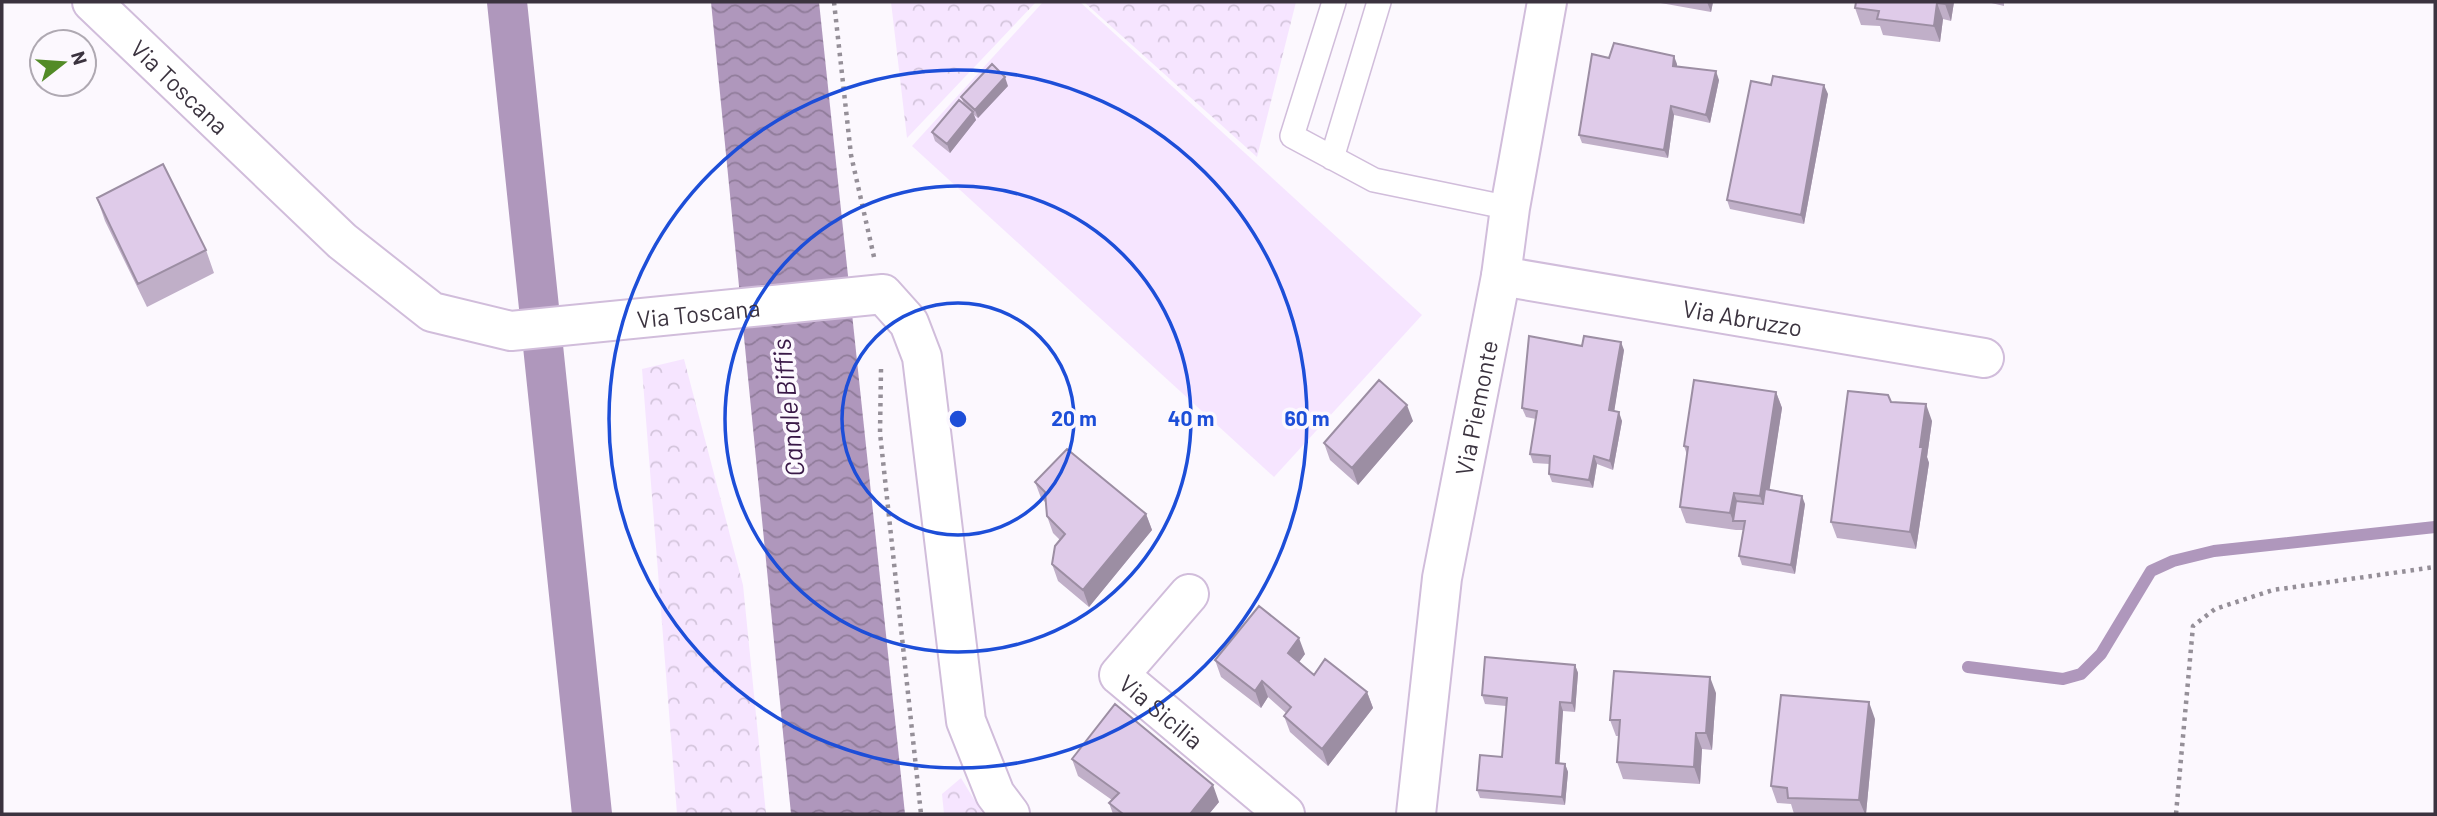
<svg xmlns="http://www.w3.org/2000/svg" width="2437" height="816" font-family="Barlow,sans-serif">
<defs>
<pattern id="forest-crowns" width="20" height="18" patternUnits="userSpaceOnUse" patternTransform="scale(1.75)"><rect width="20" height="18" fill="#f6e5ff"/><path d="M2 6a3 3 0 1 1 6 0M12 15a3 3 0 1 1 6 0" fill="none" stroke="#d4c5dc"/></pattern>
<pattern id="water-waves" width="16" height="10" patternUnits="userSpaceOnUse" patternTransform="scale(1.75)"><rect width="16" height="10" fill="#af97bc"/><path d="M0 5q4-4 8 0t8 0" fill="none" stroke="#907c9a"/></pattern>
</defs>
<rect width="100%" height="100%" fill="#fcf8fe"/>
<path fill="url(#forest-crowns)" d="M891,2H1036L907,138Z
M1084,2H1296L1257,157Z
M684,359L743,585L766,814H677L642,369Z
M961,778L983,814H944L942,794Z"/>
<path fill="#f6e5ff" d="M1043,2H1080L1422,315L1274,477L912,146Z"/>
<path fill="url(#water-waves)" d="M711,2H819L905,814H791Z"/>
<g fill="none" stroke-linecap="round" stroke-linejoin="round">
<path stroke="#af97bc" stroke-width="12" d="M1968,667L2063,679L2081,674L2101,654L2151,571L2173,561L2214,551L2435,527"/>
<path stroke="#af97bc" stroke-width="40" d="M507,2L592,814"/>
<defs>
<path id="lane" d="M1334,2L1292,136L1374,180L1510,208
M1332,158L1379,2"/>
<g id="street">
<path id="s1" d="M92,2L342,241L432,312L511,331L883,294L909,323L922,357L966,721L995,794L1010,814"/>
<path id="s2" d="M1501,276L1984,358"/>
<path id="s3" d="M1189,594L1119,675L1285,814"/>
</g>
<g id="secondary">
<path id="s4" d="M1416,814L1442,578L1501,276L1510,208L1547,2"/>
</g>
</defs>
<use href="#lane" stroke="#d1bddb" stroke-width="26"/>
<use href="#street" stroke="#d1bddb" stroke-width="42"/>
<use href="#secondary" stroke="#d1bddb" stroke-width="42"/>
<path stroke="#958f98" stroke-width="4.5" stroke-dasharray="3.5 5" stroke-linecap="butt" d="M834,2L851,155L874,257
M881,369L880,433L921,814
M2176,814L2193,626L2215,609L2273,590L2435,567"/>
<use href="#lane" stroke="#fff" stroke-width="23"/>
<use href="#street" stroke="#fff" stroke-width="38"/>
<use href="#secondary" stroke="#fff" stroke-width="38"/>
</g>
<path fill="#c0afc8" d="M1655,2H1713L1711,12Z
M1954,2L1951,21L1943,19L1940,42L1883,35L1880,26L1861,25L1855,8Z
M1987,2H2004V6Z
M1609,58L1677,64V67L1719,80L1710,123L1674,115L1668,158L1582,143L1579,135Z
M1771,85L1828,94L1804,224L1730,209L1727,200Z
M1008,86L978,118L973,114L976,120L950,153L935,141L932,132L964,104L961,97Z
M97,198L206,250L214,273L147,307L105,221Z
M1582,346L1624,350L1614,411L1622,421L1613,470L1597,464L1593,488L1552,482L1549,474L1550,464L1533,463L1530,454L1536,419L1526,417L1522,408Z
M1776,392L1782,408L1769,490L1805,504L1795,574L1742,565L1739,556L1744,530H1736L1686,523L1680,507L1687,455L1684,446Z
M1891,402L1932,421L1927,457L1929,463L1916,549L1837,538L1831,522Z
M1413,421L1358,485L1330,460L1324,443Z
M1035,482L1146,514L1152,530L1089,607L1058,581L1052,564L1060,540L1053,533L1047,516L1046,503L1041,498Z
M1305,654L1299,662L1314,675L1367,692L1373,708L1328,766L1290,732L1284,716L1286,713L1268,697L1261,708L1221,677L1215,660Z
M1575,665L1578,673L1575,712L1563,711L1559,763L1565,764L1568,772L1565,805L1480,798L1477,790L1502,757L1506,706L1485,704L1482,695Z
M1716,693L1712,750L1702,749L1700,784L1623,779L1617,762L1619,736H1616L1610,720Z
M1875,719L1866,814H1794L1791,804L1777,803L1771,786Z
M1072,759L1219,802L1209,814H1113L1109,803L1112,800L1078,776Z"/>
<path fill="#9c8ea3" d="M1707,2H1713L1711,12Z
M1946,2H1954L1951,21L1945,4Z
M1937,3L1943,19L1940,42L1934,26Z
M1674,56L1677,64L1676,75L1673,66Z
M1716,71L1719,80L1710,123L1706,115Z
M1005,77L1008,86L978,118L975,110Z
M1824,85L1828,94L1804,224L1801,215Z
M1671,106L1674,115L1668,158L1664,150Z
M973,112L976,120L950,153L947,144Z
M1621,342L1624,350L1613,419L1609,410Z
M1776,392L1782,408L1766,513L1760,496Z
M1926,404L1932,421L1927,457L1929,463L1916,549L1910,532Z
M1407,405L1413,421L1358,485L1352,468Z
M1619,412L1622,421L1613,470L1610,461Z
M1594,456L1597,464L1593,488L1589,480Z
M1734,493L1740,509L1733,521L1730,513Z
M1802,496L1805,504L1795,574L1791,565Z
M1146,514L1152,530L1089,607L1083,590Z
M1299,638L1305,654L1294,669L1288,653Z
M1575,665L1578,673L1575,712L1572,703Z
M1710,677L1716,693L1712,750L1706,733Z
M1262,681L1268,697L1261,708L1255,691Z
M1367,692L1373,708L1328,766L1322,749Z
M1560,702L1563,711L1559,771L1556,763Z
M1869,702L1875,719L1866,814H1865L1859,800Z
M1696,733L1702,749L1700,784L1694,767Z
M1565,764L1568,772L1565,805L1562,797Z
M1213,785L1219,802L1209,814H1190Z"/>
<path fill="#dfcbe9" stroke="#9c8ea3" stroke-width="2" d="M1856,2H1946L1945,4L1937,3L1934,26L1877,19L1879,11L1855,8Z
M1614,43L1674,56L1673,66L1716,71L1706,115L1671,106L1664,150L1579,135L1592,54L1609,58Z
M992,64L1005,77L975,110L961,97Z
M1773,76L1824,85L1801,215L1727,200L1751,81L1771,85Z
M959,100L973,112L947,144L932,132Z
M163,164L206,250L138,284L97,198Z
M1529,336L1582,346L1584,336L1621,342L1609,410L1619,412L1610,461L1594,456L1589,480L1549,474L1550,456L1530,454L1537,411L1522,408Z
M1379,380L1407,405L1352,468L1324,443Z
M1694,380L1776,392L1760,496L1734,493L1730,513L1680,507L1688,447L1684,446Z
M1848,391L1888,395L1891,402L1926,404L1920,447H1923L1910,532L1831,522Z
M1067,449L1146,514L1083,590L1052,564L1055,546L1065,534L1047,516L1045,492L1035,482Z
M1765,489L1802,496L1791,565L1739,556L1745,521H1733L1736,501L1763,504Z
M1259,606L1299,638L1288,653L1314,675L1325,659L1367,692L1322,749L1284,716L1291,707L1262,681L1255,691L1215,660Z
M1485,657L1575,665L1572,703L1560,702L1556,763L1565,764L1562,797L1477,790L1480,755L1502,757L1507,698L1482,695Z
M1614,671L1710,677L1706,733H1696L1694,767L1617,762L1620,720H1610Z
M1781,695L1869,702L1859,800L1788,798L1787,788L1771,786Z
M1115,704L1213,785L1190,814H1123L1109,803L1119,793L1072,759Z"/>
<g fill="none" stroke="#1d4ed8" stroke-width="3.5">
<circle cx="958" cy="419" r="116"/>
<circle cx="958" cy="419" r="233"/>
<circle cx="958" cy="419" r="349"/>
</g>
<g text-anchor="middle" dominant-baseline="central" stroke-width="7" stroke-linejoin="round" paint-order="stroke">
<g font-size="24" fill="#3b333f" stroke="#fcf8fe">
<text stroke="none"><textPath href="#s1" startOffset="122">Via Toscana</textPath></text>
<text stroke="none"><textPath href="#s1" startOffset="730">Via Toscana</textPath></text>
<text stroke="none"><textPath href="#s2" startOffset="245">Via Abruzzo</textPath></text>
<text stroke="none"><textPath href="#s4" startOffset="411">Via Piemonte</textPath></text>
<text stroke="none"><textPath href="#s3" startOffset="163">Via Sicilia</textPath></text>
</g>
<g font-size="26" font-style="italic" fill="#391847" stroke="#fcf8fe">
<text transform="translate(787 408) rotate(-96)">Canale Biffis</text>
</g>
</g>
<circle cx="958" cy="419" r="10" fill="#1d4ed8" stroke="#fcf8fe" stroke-width="3.5"/>
<g font-size="21" text-anchor="middle" font-weight="bold" fill="#1d4ed8" stroke="#fcf8fe" stroke-width="7" stroke-linejoin="round" paint-order="stroke">
<text x="1074" y="426">20 m</text>
<text x="1191" y="426">40 m</text>
<text x="1307" y="426">60 m</text>
</g>
<rect width="2437" height="816" fill="none" stroke="#3b333f" stroke-width="7"/>
<g transform="translate(63 63) rotate(73)"><circle r="33" fill="#fcf8fe" stroke="#afa9b2" stroke-width="2"/>
<path d="M0-5L12 26L0 18L-12 26Z" fill="#528b27"/>
<text y="-10" font-size="19" font-weight="bold" text-anchor="middle" fill="#3b333f">N</text>
</g>
</svg>
